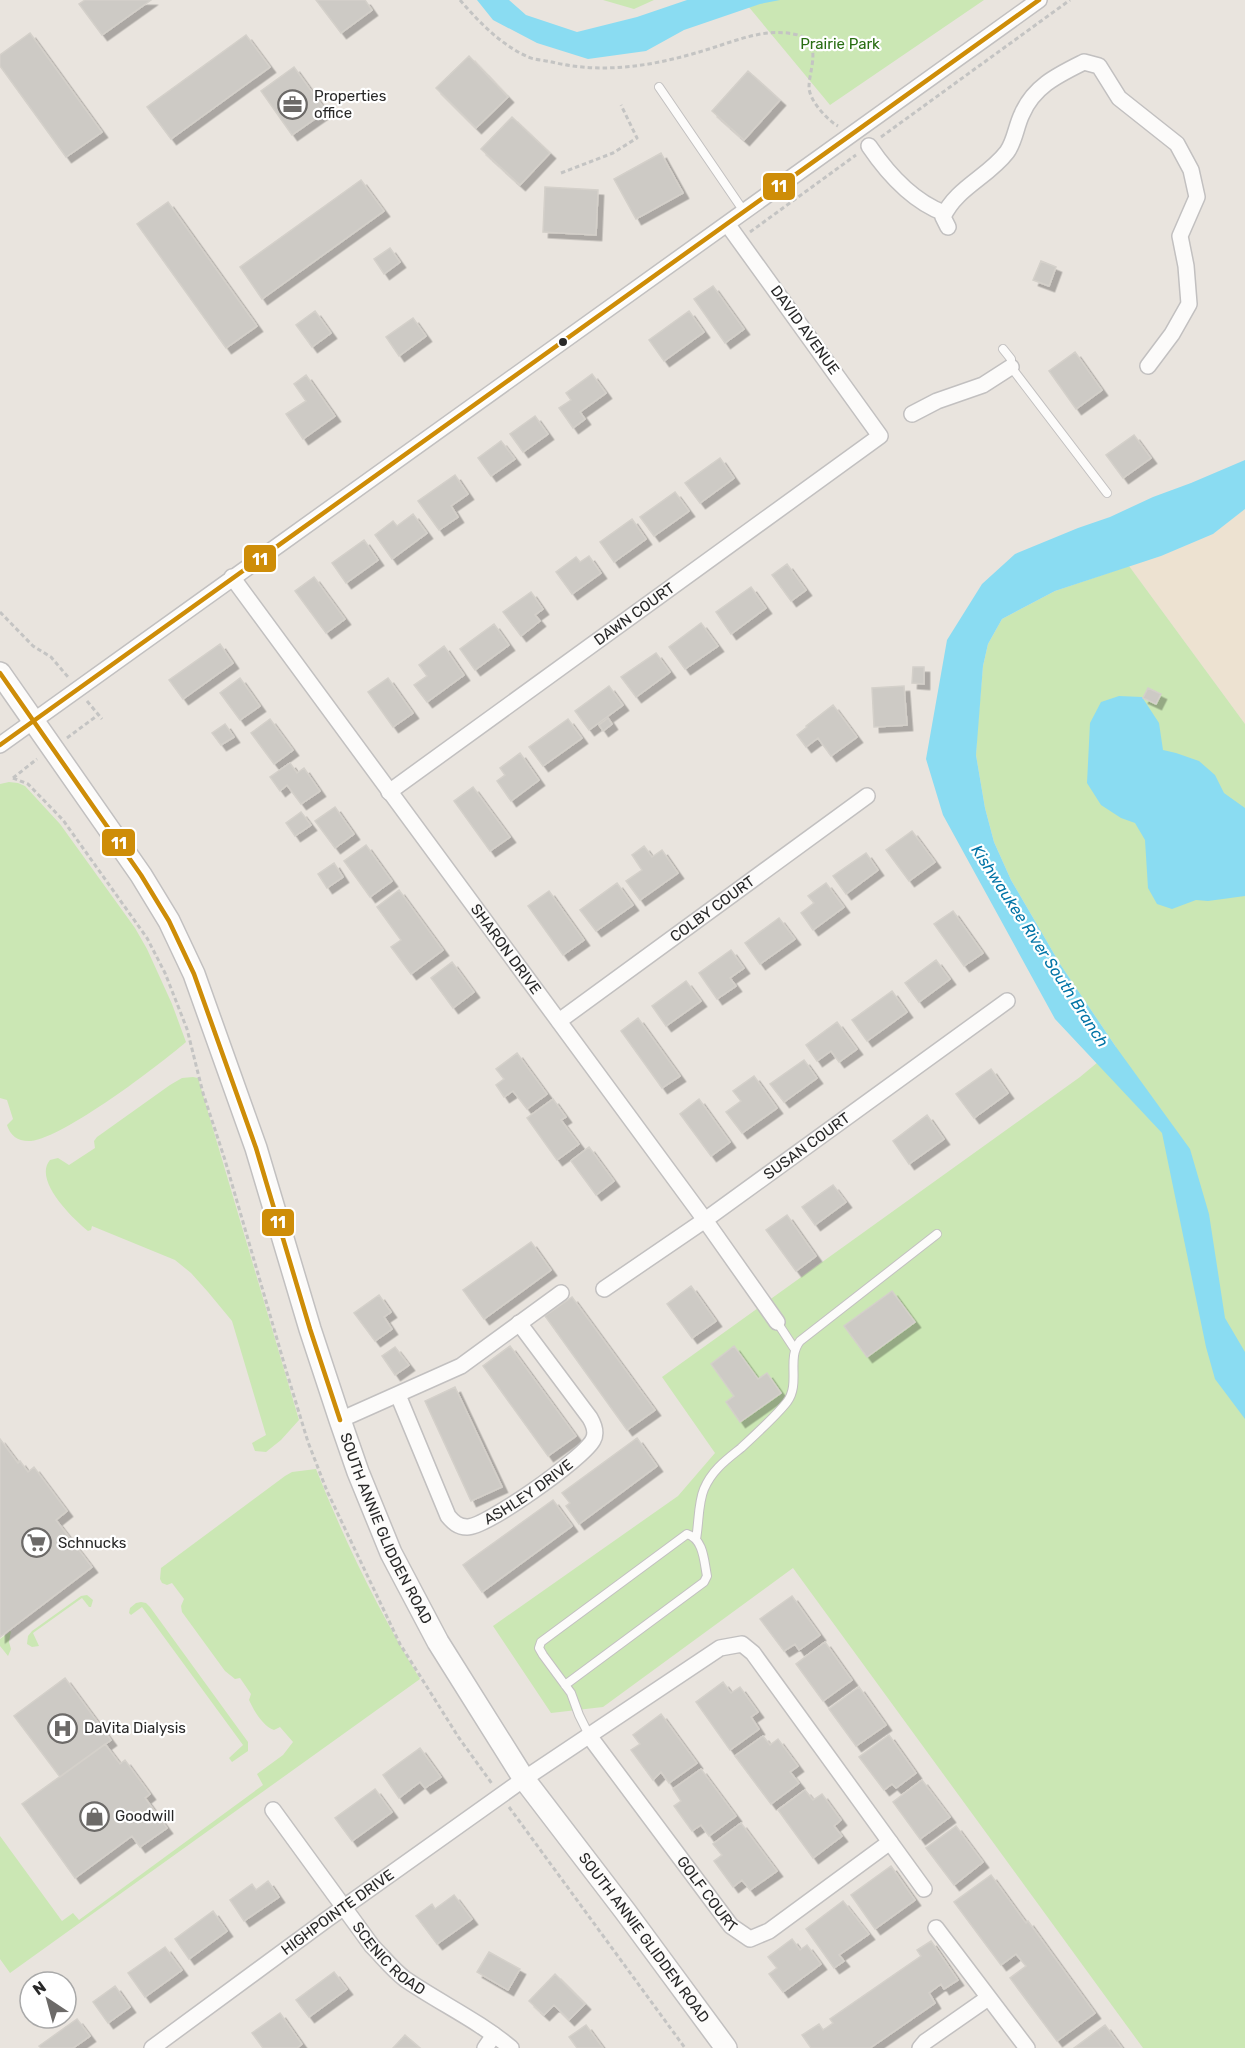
<svg xmlns="http://www.w3.org/2000/svg" width="1245" height="2048" font-family="Rubik,sans-serif">
<defs>
<filter id="shadow"><feDropShadow dx="5.5" dy="5.5" stdDeviation="0" flood-color="#0004"/></filter>
</defs>
<rect width="100%" height="100%" fill="#e9e4de"/>
<path fill="#ede2d1" d="M1245,509V724L1129,566L1161,556L1213,534Z"/>
<path fill="#cbe7b4" d="M603,0H654L634,9Z
M743,0H984L830,105Z
M1129,566L1245,724V2048H1143L793,1568L603,1707L551,1713L493,1626L678,1496L715,1453L662,1377L1080,1077L1116,1047L1060,964L1011,880L994,842L985,808L976,755L977,734L983,666L988,644L1002,619L1055,591Z
M9,782L18,783L25,786L60,824L135,928L147,949L172,1004L186,1042C158,1066 65,1137 31,1141C19,1142 10,1136 7,1125L13,1119L7,1100L0,1098V784Z
M193,1077L198,1078L299,1420L281,1440L266,1452L255,1451L252,1443L266,1435L232,1321L208,1292L191,1273L175,1260L92,1226L91,1230L88,1231C72,1218 33,1180 50,1160L58,1158L69,1165L95,1148L94,1141L97,1137L170,1085L182,1078Z
M316,1469C345,1542 379,1612 420,1679L10,1973L0,1959V1836L62,1921L73,1913L79,1920L263,1785L257,1774L283,1755L293,1742L280,1727L274,1730C263,1726 254,1711 249,1700L251,1694L240,1678L235,1679L225,1671L182,1612L181,1606L184,1599L172,1583L167,1585L162,1583L160,1579L161,1568L285,1476L292,1472Z
M87,1595L93,1600L91,1607H89L82,1598L33,1633L39,1646L32,1647L27,1644L28,1636L32,1631L81,1596Z
M141,1602L146,1603L150,1607L248,1742V1751L232,1762L229,1758L243,1745L142,1607L131,1615L129,1613L130,1608L136,1603Z
M11,1631L9,1642L11,1649L8,1656L0,1646V1639Z"/>
<path fill="#8adcf2" d="M477,0H509L526,15L577,32L637,17L687,0H780L760,4L684,30L646,51L588,59L537,43L493,20Z
M1245,460V509L1213,534L1161,556L1055,591L1002,619L988,644L983,666L976,755L985,808L994,842L1011,880L1060,964L1116,1047L1190,1149L1209,1214L1225,1318L1245,1352V1419L1215,1379L1206,1347L1162,1133L1055,1019L943,815L926,759L947,640L982,584L1015,554L1078,528L1110,517L1153,497L1191,483Z
M1119,696L1142,697L1159,723L1163,750L1176,753L1199,761L1215,775L1224,793L1245,808V896L1208,901L1196,900L1172,909L1157,904L1148,888L1145,840L1135,823L1121,818L1101,805L1087,783L1090,723L1101,702Z"/>
<path fill="#cdcac5" stroke="#d4d0ca" stroke-width="1.5" filter="url(#shadow)" d="M85,0H151L102,35L79,4Z
M316,0H365L372,10L341,33Z
M30,33L102,132L66,157L0,66V55Z
M246,35L270,67L171,139L147,107Z
M469,56L508,97L476,128L436,88Z
M294,67L326,111L292,135L261,91Z
M748,71L780,100L744,140L712,111Z
M512,117L550,153L520,185L481,149Z
M661,153L683,193L636,219L614,179Z
M361,180L384,211L262,299L240,267Z
M545,187L598,190L596,235L543,232Z
M168,202L257,326L226,348L137,224Z
M390,248L400,262L384,274L374,259Z
M1041,261L1056,267L1049,286L1033,280Z
M713,286L744,329L725,343L694,299Z
M315,311L331,333L312,347L296,325Z
M689,311L704,332L664,361L649,340Z
M413,318L426,336L399,356L386,337Z
M1075,352L1102,390L1076,409L1049,371Z
M592,374L606,393L580,412L585,419L573,428L559,408L571,400L566,393Z
M306,375L335,416L303,439L286,414L306,401L294,384Z
M535,416L548,434L523,452L510,434Z
M1134,435L1151,458L1123,478L1106,455Z
M501,441L515,459L491,476L478,458Z
M720,458L734,478L700,503L685,483Z
M455,475L468,494L451,506L458,517L439,530L418,501Z
M675,492L689,511L654,536L640,517Z
M413,514L427,533L392,559L375,535L393,521L397,526Z
M632,519L646,539L614,562L600,542Z
M364,540L378,560L346,583L332,563Z
M589,556L601,573L572,594L556,572L576,557L580,562Z
M787,564L806,590L791,601L772,575Z
M314,577L345,619L326,633L295,591Z
M751,587L766,608L731,634L716,612Z
M531,592L543,609L535,615L540,621L521,636L503,612Z
M701,623L718,646L685,669L669,647Z
M494,624L509,645L475,670L460,649Z
M220,644L233,663L183,699L169,680Z
M444,646L464,675L427,702L414,685L427,676L419,665Z
M656,653L670,672L636,697L621,677Z
M913,667H924V684L912,683Z
M240,678L260,706L240,720L220,693Z
M388,678L413,713L393,727L368,692Z
M609,686L623,705L589,730L575,711Z
M904,686L907,725L874,727L872,688Z
M1148,688L1161,694L1156,704L1143,698Z
M833,705L857,737L831,756L818,738L806,747L797,735L807,727L806,726Z
M608,718L612,724L603,731L599,725Z
M270,719L293,750L274,764L251,733Z
M568,719L582,738L543,766L529,747Z
M225,724L234,737L221,745L212,733Z
M520,753L539,780L511,801L497,781L505,775L500,768Z
M290,763L297,773L304,768L320,791L301,804L287,785L280,791L270,777Z
M473,787L510,837L490,851L454,801Z
M335,807L354,834L335,848L315,821Z
M301,812L311,825L295,836L286,823Z
M912,831L935,862L909,881L886,850Z
M366,845L392,881L370,897L344,861Z
M644,846L652,857L662,850L678,873L640,900L626,881L642,870L632,855Z
M866,853L878,870L846,894L833,876Z
M334,863L343,877L327,888L318,874Z
M617,883L633,905L596,931L580,910Z
M826,883L844,907L813,930L801,913L814,903L808,896Z
M399,890L443,950L411,974L391,947L401,940L377,907Z
M549,891L584,940L563,955L528,906Z
M953,911L983,953L964,966L934,924Z
M779,918L795,939L760,964L745,943Z
M731,950L744,968L730,978L736,986L717,999L699,973Z
M936,960L950,979L919,1002L905,983Z
M452,962L474,992L453,1008L431,978Z
M686,981L701,1001L666,1026L652,1006Z
M892,991L907,1012L867,1041L852,1020Z
M638,1018L680,1076L662,1088L621,1031Z
M837,1022L857,1049L839,1062L831,1051L817,1061L806,1045Z
M517,1053L547,1094L527,1109L513,1091L504,1097L496,1085L504,1079L496,1069Z
M804,1060L817,1078L784,1102L770,1084Z
M991,1069L1008,1093L974,1118L956,1094Z
M754,1076L777,1108L742,1133L726,1112L741,1101L733,1091Z
M553,1099L566,1117L561,1120L579,1144L557,1160L527,1118Z
M699,1099L730,1142L711,1156L680,1114Z
M927,1115L944,1139L909,1164L893,1141Z
M589,1147L614,1181L596,1195L571,1161Z
M833,1185L846,1202L815,1225L802,1207Z
M787,1215L816,1256L796,1271L766,1230Z
M531,1242L551,1270L484,1319L463,1290Z
M691,1286L716,1321L692,1338L667,1304Z
M892,1291L915,1322L867,1357L844,1326Z
M379,1295L391,1312L384,1317L392,1329L375,1341L354,1313Z
M572,1297L655,1410L627,1430L545,1316Z
M510,1346L576,1436L548,1456L483,1366Z
M734,1346L758,1379L767,1373L781,1393L740,1422L726,1402L734,1396L711,1364Z
M395,1347L409,1365L395,1375L382,1356Z
M455,1387L502,1487L471,1501L425,1401Z
M637,1438L657,1466L579,1524L566,1506L570,1503L562,1493Z
M0,1439L18,1463L20,1461L28,1472L34,1467L67,1511L56,1520L92,1567L0,1637Z
M553,1500L572,1526L482,1592L463,1565Z
M792,1596L820,1635L799,1650L795,1644L784,1651L760,1619Z
M825,1642L852,1680L823,1701L796,1664Z
M65,1678L111,1740L60,1777L14,1716Z
M723,1682L731,1693L740,1687L758,1712L751,1717L759,1729L730,1750L696,1702Z
M859,1687L886,1725L856,1746L829,1709Z
M661,1714L697,1763L669,1783L661,1772L653,1780L631,1750L640,1744L633,1735Z
M889,1735L916,1773L896,1788L892,1784L884,1790L859,1757Z
M763,1736L770,1745L778,1739L798,1766L790,1772L799,1783L771,1804L735,1756Z
M105,1744L120,1764L125,1760L150,1794L145,1798L167,1828L140,1847L132,1836L75,1878L22,1804Z
M420,1748L441,1777L425,1788L420,1782L399,1798L383,1775Z
M701,1769L736,1816L709,1836L701,1825L692,1831L674,1806L681,1801L673,1789Z
M922,1780L950,1817L920,1839L893,1802Z
M375,1789L392,1812L352,1841L335,1818Z
M805,1790L813,1800L822,1794L841,1820L834,1826L842,1836L813,1858L778,1810Z
M741,1823L777,1871L750,1890L742,1880L733,1887L714,1861L722,1855L713,1844Z
M956,1826L983,1862L954,1885L926,1848Z
M891,1866L915,1900L875,1929L851,1895Z
M991,1875L1026,1923L1028,1921L1095,2013L1057,2041L1010,1978L1026,1966L1016,1954L1001,1965L954,1902Z
M268,1881L279,1897L244,1921L230,1900L252,1884L256,1890Z
M454,1895L472,1919L437,1944L416,1916L432,1904L435,1909Z
M843,1901L869,1934L839,1955L844,1961L834,1968L806,1929Z
M213,1911L227,1931L189,1959L175,1939Z
M792,1939L800,1950L807,1945L821,1964L783,1992L769,1974L777,1968L768,1957Z
M931,1941L958,1980L944,1989L941,1984L929,1993L935,2003L870,2048H811L802,2035L819,2024L823,2030L833,2023L830,2019L921,1956L917,1950Z
M165,1947L182,1970L145,1997L128,1973Z
M489,1952L520,1969L508,1990L477,1972Z
M334,1972L347,1989L309,2017L296,2000Z
M555,1974L585,2004L569,2020L554,2005L544,2015L529,2001Z
M115,1986L130,2007L108,2023L93,2002Z
M280,2013L302,2044L297,2048H263L252,2033Z
M77,2019L90,2036L73,2048H41L39,2046Z
M586,2025L603,2048H577L569,2037Z
M1105,2025L1122,2048H1074Z
M405,2035L420,2048H393Z"/>
<g fill="none" stroke-linecap="round" stroke-linejoin="round">
<defs>
<path id="lane" d="M659,87L745,213
M1003,349L1011,359V367L1107,493
M777,1322L794,1348
M696,1539C699,1523 698,1503 704,1489C712,1470 726,1460 741,1448C754,1436 776,1416 787,1402C801,1383 786,1359 800,1341L937,1234
M565,1685L704,1582L707,1576C704,1562 704,1539 687,1534L541,1642L539,1648L543,1655L571,1693L579,1715L590,1737"/>
<g id="street">
<path d="M869,146C888,174 912,201 944,213"/>
<path d="M948,227L943,217C956,188 988,177 1007,152C1015,141 1016,126 1022,114C1034,86 1058,75 1084,62L1099,66L1119,98L1177,144L1191,170L1197,197L1180,236L1186,266L1189,304L1172,334L1148,366"/>
<path d="M912,414L937,401L983,385L1011,367"/>
<path id="s1" d="M232,577L705,1220L777,1322"/>
<path d="M0,745L1039,0"/>
<path id="s2" d="M389,792L880,436L728,225"/>
<path id="s3" d="M559,1021L867,796"/>
<path id="s4" d="M604,1289L705,1220L1007,1001"/>
<path id="s5" d="M398,1395L448,1516C453,1522 458,1527 467,1527C485,1528 584,1458 593,1440C597,1433 594,1425 590,1418L519,1323"/>
<path d="M340,1420L461,1366L561,1293"/>
<path id="s6" d="M590,1737L731,1926L750,1939L769,1931L890,1842"/>
<path id="s7" d="M273,1810L372,1946C383,1957 393,1970 405,1979C440,2003 479,2021 511,2048"/>
<path d="M936,1928L1027,2048"/>
<path id="s8" d="M152,2048L326,1920L524,1779L720,1648L742,1644L753,1653L924,1889"/>
<path d="M485,2048L494,2035"/>
<path d="M920,2048L925,2042L988,1998"/>
</g>
<g id="secondary">
<path id="s9" d="M0,673L141,875L169,921L194,974L256,1148L310,1329L340,1420L358,1472L391,1553L401,1572L438,1642L524,1779L625,1911L726,2048"/>
</g>
</defs>
<use href="#lane" stroke="#c2c0c0" stroke-width="10"/>
<use href="#street" stroke="#c2c0c0" stroke-width="18"/>
<use href="#secondary" stroke="#c2c0c0" stroke-width="24"/>
<path stroke="#c4c4c3" stroke-width="3" stroke-dasharray="4.5 3" stroke-linecap="butt" d="M460,0C479,22 499,43 526,56C533,60 544,60 552,62C605,75 658,65 709,49C738,40 767,27 798,35C823,42 809,70 809,87C809,100 827,120 838,126
M881,137L1070,0
M561,173L613,153L637,138L621,105
M750,232L856,155
M0,612L33,646L51,657L68,677
M87,701L102,719
M67,738L98,715
M13,778L28,784L63,820L147,938L165,973L187,1029L203,1093L225,1160L286,1370L308,1442L327,1491L400,1644L459,1738L493,1785
M13,778L37,759
M509,1807L685,2048"/>
<use href="#lane" stroke="#fcfbfa" stroke-width="8"/>
<use href="#street" stroke="#fcfbfa" stroke-width="15"/>
<use href="#secondary" stroke="#fcfbfa" stroke-width="21"/>
<defs>
<path id="bus-1" d="M0,673L141,875L169,921L194,974L256,1148L310,1329L340,1420
M0,745L1039,0"/>
</defs>
<use href="#bus-1" stroke="#fff" stroke-width="9"/>
<use href="#bus-1" stroke="#ce8d08" stroke-width="4.5"/>
</g>
<defs>
<symbol id="office-ring" viewBox="-11 -11 22 22"><circle r="9.5" fill="#fff" stroke="#6c6a68" stroke-width="1.5"/><path d="M-6-3h4V-5.5h4V-3h4V5H-6ZM-1-4.5V-3h2v-1.5ZM-6 0V1H6V0Z" fill="#6c6a68"/></symbol>
<symbol id="supermarket-ring" viewBox="-11 -11 22 22"><circle r="9.5" fill="#fff" stroke="#6c6a68" stroke-width="1.5"/><path d="M-6-5.5h2.5l.6 2H6L4.5 2H-2.5L-4.4-4H-6ZM-1.5 3.2a1.3 1.3 0 1 0 .1 0ZM3 3.2a1.3 1.3 0 1 0 .1 0Z" fill="#6c6a68"/></symbol>
<symbol id="hospital-ring" viewBox="-11 -11 22 22"><circle r="9.5" fill="#fff" stroke="#6c6a68" stroke-width="1.5"/><path d="M-5-5h3v3.5h4V-5h3V5h-3V1.5h-4V5h-3Z" fill="#6c6a68"/></symbol>
<symbol id="shop-ring" viewBox="-11 -11 22 22"><circle r="9.5" fill="#fff" stroke="#6c6a68" stroke-width="1.5"/><path d="M-5-2.5h2.3a2.7 3.5 0 0 1 5.4 0H5L5.5 6h-11ZM-1.5-2.5h3a1.5 2.3 0 0 0-3 0Z" fill="#6c6a68"/></symbol>
</defs>
<g fill-rule="evenodd">
<use href="#office-ring" x="276" y="88" width="33" height="33"/>
<use href="#supermarket-ring" x="20" y="1526" width="33" height="33"/>
<use href="#hospital-ring" x="46" y="1712" width="33" height="33"/>
<use href="#shop-ring" x="78" y="1800" width="33" height="33"/>
</g>
<circle fill="#292929" stroke="#fff" stroke-width="2" cx="563" cy="342" r="5"/>
<g text-anchor="middle" dominant-baseline="central" stroke-width="4.5" stroke-linejoin="round" paint-order="stroke">
<g font-size="15" fill="#296d13" stroke="#fff">
<text x="840" y="44">Prairie Park</text>
</g>
<g font-size="15" fill="#292929" stroke="#fff" text-anchor="start">
<text x="314" y="96">Properties<tspan x="314" dy="17">office</tspan></text>
<text x="58" y="1543">Schnucks</text>
<text x="84" y="1728">DaVita Dialysis</text>
<text x="115" y="1816">Goodwill</text>
</g>
<g font-size="15" fill="#292929" stroke="#fff">
<text transform="translate(805 330) rotate(54)">DAVID AVENUE</text>
<text stroke="none"><textPath href="#s2" startOffset="303">DAWN COURT</textPath></text>
<text stroke="none"><textPath href="#s3" startOffset="190">COLBY COURT</textPath></text>
<text stroke="none"><textPath href="#s1" startOffset="462">SHARON DRIVE</textPath></text>
<text stroke="none"><textPath href="#s4" startOffset="248">SUSAN COURT</textPath></text>
<text stroke="none"><textPath href="#s5" startOffset="225">ASHLEY DRIVE</textPath></text>
<text stroke="none"><textPath href="#s9" startOffset="946">SOUTH ANNIE GLIDDEN ROAD</textPath></text>
<text stroke="none"><textPath href="#s6" startOffset="196">GOLF COURT</textPath></text>
<text stroke="none"><textPath href="#s8" startOffset="230">HIGHPOINTE DRIVE</textPath></text>
<text stroke="none"><textPath href="#s9" startOffset="1432">SOUTH ANNIE GLIDDEN ROAD</textPath></text>
<text stroke="none"><textPath href="#s7" startOffset="189">SCENIC ROAD</textPath></text>
</g>
<g font-size="16" font-style="italic" fill="#0174a6" stroke="#fff">
<text transform="translate(1040 946) rotate(57)">Kishwaukee River South Branch</text>
</g>
</g>
<g stroke="#fff" stroke-width="2">
<rect x="762" y="172" width="34" height="29" rx="6" fill="#ce8d08"/>
<rect x="243" y="544" width="34" height="29" rx="6" fill="#ce8d08"/>
<rect x="101" y="828" width="35" height="29" rx="6" fill="#ce8d08"/>
<rect x="261" y="1208" width="34" height="29" rx="6" fill="#ce8d08"/>
</g>
<g font-size="16" text-anchor="middle" font-weight="bold" fill="#fff">
<text x="779" y="192">11</text>
<text x="260" y="565">11</text>
<text x="119" y="849">11</text>
<text x="278" y="1228">11</text>
</g>
<g transform="translate(48 2000) rotate(324)"><circle r="28" fill="#ffffff" stroke="#a9a9a9" stroke-width="1.5"/>
<path d="M0-4.5L10 22L0 15L-10 22Z" fill="#6c6a68"/>
<text y="-9" font-size="16" font-weight="bold" text-anchor="middle" fill="#292929">N</text>
</g>
</svg>
